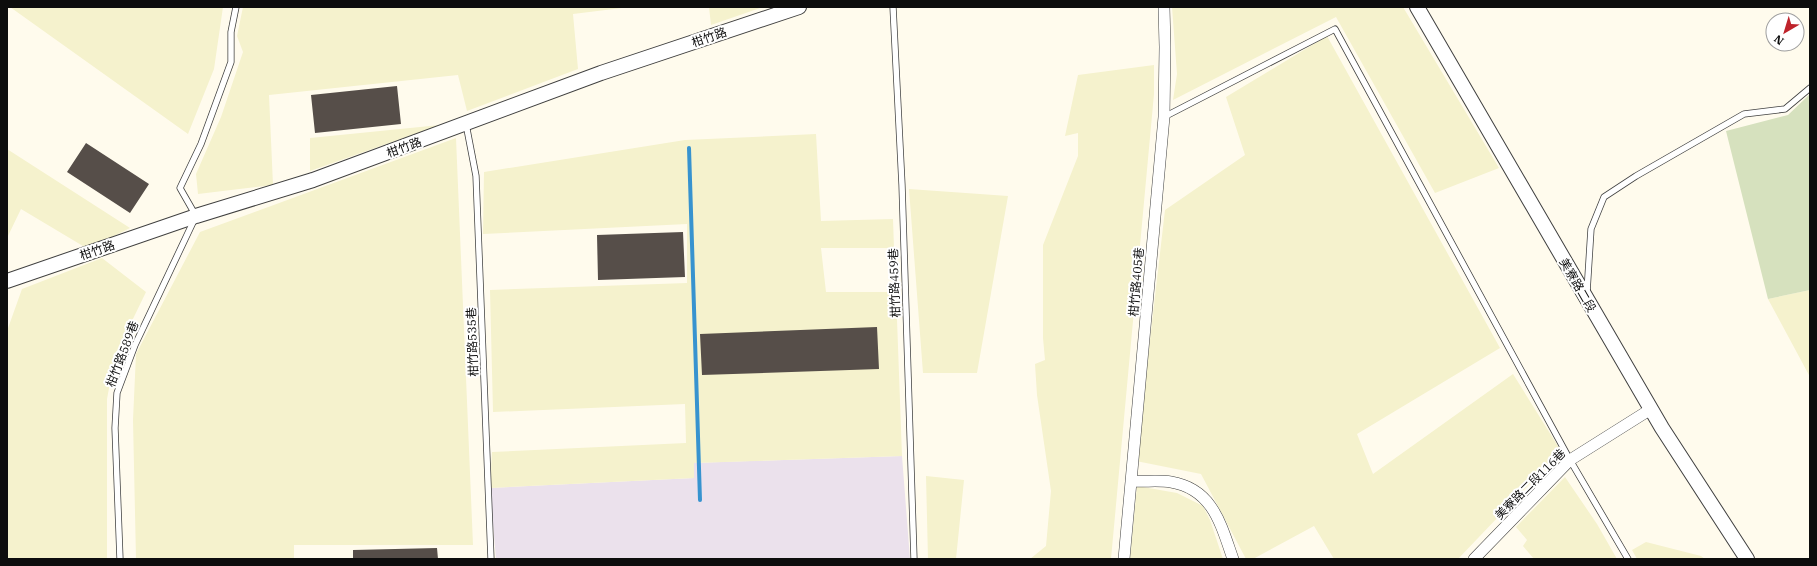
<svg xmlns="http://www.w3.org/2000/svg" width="1817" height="566" font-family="'IBM Plex Serif','Noto Sans TC',serif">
<rect width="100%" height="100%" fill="#fffbed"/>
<path fill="#ebe1ec" d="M902,456L910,559H496L490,488L694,478L693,463Z"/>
<path fill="#f5f2cd" d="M10,7H223L214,69L188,134Z
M243,7H630L573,14L578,69L467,111L458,75L269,95L273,185L198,194L196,174L221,117L243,52L237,36Z
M709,7H763L711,25Z
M1172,7H1403L1499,168L1435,193L1336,17L1173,100L1177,74Z
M1327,36L1500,348L1357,434L1373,474L1513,374L1561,451L1458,559H1334L1314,526L1253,559H1246L1201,474L1136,461L1165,210L1245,155L1226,97Z
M1154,65V94L1111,559H1030L1046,546L1051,491L1037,395L1035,364L1045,360L1043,338V245L1078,156V133L1065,136L1078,75Z
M440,125L310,171V138Z
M816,134L821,221L893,219L894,248H821L826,292H896L902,456L694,463V478L490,488L492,452L686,443L685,404L493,412L490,290L687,283V224L483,234L484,172L685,140Z
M456,138L473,545H294V559H136L133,420L136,354L200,232Z
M7,149L130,228L88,249L21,209L7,238Z
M909,189L1008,196L977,373H923Z
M102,258L146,292L115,356L107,399V559H7V331L22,289Z
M1810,290V377L1768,299Z
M926,476L964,480L956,559H928Z
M1565,477L1597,524L1617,559H1534L1523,546L1527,540L1516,527Z
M1137,486L1177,493L1203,506L1210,520L1223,559H1130Z
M1646,542L1701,556L1705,559H1637L1632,550Z"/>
<path fill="#d6e1be" d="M1810,94V290L1768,299L1726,131L1788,115Z"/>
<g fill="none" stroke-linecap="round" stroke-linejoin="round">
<path stroke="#3793cf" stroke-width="4" d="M689,148L700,500"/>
</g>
<path fill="#564e49" d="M397,86L401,124L315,133L311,95Z
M86,143L149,184L130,213L67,172Z
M683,232L685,277L598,280L597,235Z
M877,327L879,369L702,375L700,334Z
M437,548L438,559H353V550Z"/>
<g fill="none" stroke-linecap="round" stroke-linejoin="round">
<defs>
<path id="service" d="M893,7L902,185L914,559
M1164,117L1335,29L1570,460L1628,559
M466,124L476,176L491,559
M1587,292L1591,229L1604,197L1636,176L1744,114L1785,109L1810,88
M120,559L115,428L117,393L135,345L196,216L180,188L201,144L231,62V32L236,7"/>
<path id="minor" d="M1131,481C1144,482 1159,480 1171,482C1213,489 1221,525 1233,559
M1124,559L1164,117L1165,47L1164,7
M1474,559L1570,460L1651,409"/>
<path id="tertiary" d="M1417,7L1662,428L1747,559
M7,281L196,216L313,180L601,73L799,7"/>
</defs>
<use href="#service" stroke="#404040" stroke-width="7"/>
<use href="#minor" stroke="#404040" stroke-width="12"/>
<use href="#tertiary" stroke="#404040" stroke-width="16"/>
<use href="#service" stroke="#fff" stroke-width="5.5"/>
<use href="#minor" stroke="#fff" stroke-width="11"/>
<use href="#tertiary" stroke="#fff" stroke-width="14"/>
</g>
<g text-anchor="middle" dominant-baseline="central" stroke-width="4" stroke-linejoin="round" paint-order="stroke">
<g font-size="12" fill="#0d0d0d" stroke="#fff">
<text transform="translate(709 37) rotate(-19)">柑竹路</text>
<text transform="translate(404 147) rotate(-20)">柑竹路</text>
<text transform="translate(97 250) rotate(-19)">柑竹路</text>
<text transform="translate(1136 282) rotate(-85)">柑竹路405巷</text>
<text transform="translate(894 283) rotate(-92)">柑竹路459巷</text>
<text transform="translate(1578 285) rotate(60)">美寮路二段</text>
<text transform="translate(472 342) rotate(-92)">柑竹路535巷</text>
<text transform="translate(122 354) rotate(-69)">柑竹路589巷</text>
<text transform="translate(1530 484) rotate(-45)">美寮路二段116巷</text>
</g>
</g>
<rect width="1817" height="566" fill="none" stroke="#0d0d0d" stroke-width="16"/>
<g transform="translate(1785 32) rotate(218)"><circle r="19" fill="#ffffff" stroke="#9e9e9e"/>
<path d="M0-3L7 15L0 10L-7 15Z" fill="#bf232b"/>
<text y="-6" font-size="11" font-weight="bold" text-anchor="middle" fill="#0d0d0d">N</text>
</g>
</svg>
